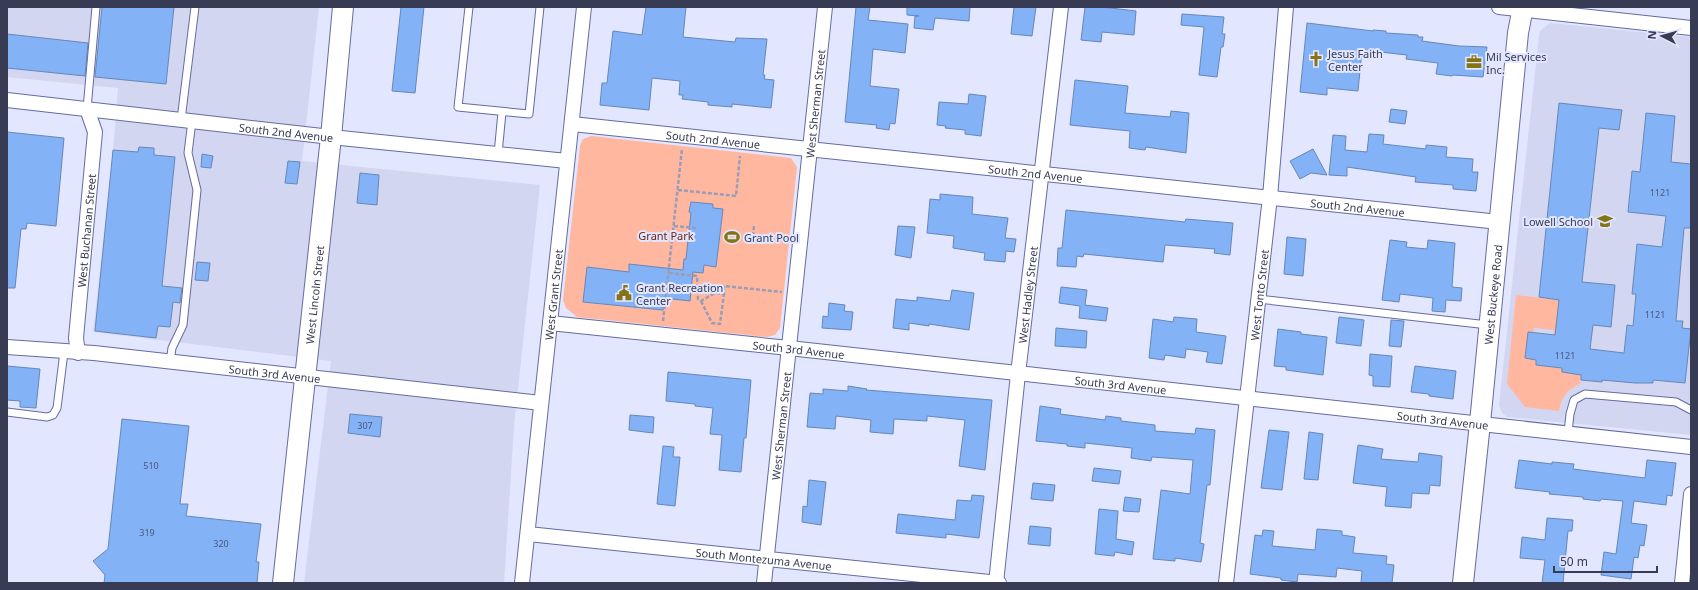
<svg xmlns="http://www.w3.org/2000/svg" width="1698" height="590" font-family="'Noto Sans',sans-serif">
<rect width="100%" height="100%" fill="#e2e6ff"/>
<path fill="#d2d6f1" d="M7,7H319L302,161L540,185L514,426L504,583H304L331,361L93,332L113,152L118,88L7,77Z
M1550,23L1691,37V435L1507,417L1502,413L1499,405L1539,36L1540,31Z"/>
<path fill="#ffb7a0" d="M591,136L791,158L797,167L780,328L775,335L767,337L577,317L566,308L563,300L580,146L583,139Z
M1516,295L1559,300L1556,321L1574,323L1568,337L1553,335L1554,330L1534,328L1533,333H1528L1525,358L1536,360V365L1562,368V372L1581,375L1580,384C1568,389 1561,397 1559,411L1525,407L1507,384Z"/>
<path fill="#84b2f6" stroke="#6687b8" d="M102,7H174L166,84L95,77Z
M401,7H424L415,93L392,91Z
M646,7H686L683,37L735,42L736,38L767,39L763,75H765L764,79L774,80L771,108L732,104V107L708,105V102L682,99L683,95H679L680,81L652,78L649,110L600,105L602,83H607L613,31L642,35Z
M856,7H870L868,20L908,24L905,53L873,49L870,86L899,89L895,124L890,123L889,130L876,128L877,125L845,122Z
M907,7H970L969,21L935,18L933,30L914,28L915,16H919L907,15Z
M1014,7H1036L1032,36L1011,34Z
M1085,7H1102L1136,11L1134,35L1102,32L1101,42L1081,40Z
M1182,14L1224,17L1222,34H1225L1223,47H1221L1217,77L1199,75L1204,27L1181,25Z
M1307,23L1373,31V30L1386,31V33L1418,35V37H1423L1422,41L1459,46L1487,47L1483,77L1453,75L1452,76L1436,74L1438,63L1406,59L1407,55L1362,50L1358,91L1327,88V95L1300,92Z
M7,34L88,43L85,76L7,68Z
M1075,80L1128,86L1125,113L1170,117L1171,111L1189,113L1186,153L1146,147L1145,150L1129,148L1130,131L1070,125Z
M969,94L986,96L981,136L965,134V130L945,128L946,126L937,125L939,102L968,104Z
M1559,103L1622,110L1619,130L1599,128L1582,282L1615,285L1611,327L1593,325L1590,349L1624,353L1627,325L1633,326L1636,294H1632L1637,244L1662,247L1666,216L1628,212L1632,171L1640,172L1646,113L1675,116L1671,162L1691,164V228H1684L1676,321H1683L1682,328L1691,329L1685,383L1653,380V383H1635L1602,380V382L1581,380V375L1562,372V368L1536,365V360L1525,358L1528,332L1555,335L1559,300L1539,297Z
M1391,109L1407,111L1405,124L1389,122Z
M7,132L64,138L56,226L27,223L26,229H21L15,288H7Z
M1369,134L1384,135L1383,144L1426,149V145L1447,147L1446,157L1473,159L1472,172H1478L1476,191L1453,189V185L1415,182L1416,177L1347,167V176L1329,175L1333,135L1346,136L1345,150L1367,152Z
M139,147L154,148V155L175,157L162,286L182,288L180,303L173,302L170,327L158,326L156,338L95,331L113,150L138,152Z
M1313,149L1327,175L1311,173L1300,179L1290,161Z
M202,154L213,156L211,168L201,167Z
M288,161L300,162L297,184L285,183Z
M360,173L379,175L377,205L357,203Z
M940,194L973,197L972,214L1008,218L1005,238L1016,239L1014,252L1006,251L1005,262L984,260L985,253L953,248L954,236L927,233L930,199L940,200Z
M691,202L713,204V208L723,209L716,267L704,265L703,273L693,272L690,301L664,298L663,310L583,302L587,267L629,272V264L683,270L684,259H686L691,213L689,212Z
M1066,210L1185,222L1186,219L1233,223L1230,255L1214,253L1215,249L1165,245L1163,262L1084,254L1083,257L1077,256L1076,267L1057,266L1058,248H1062Z
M898,226L915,227L911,258L895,255Z
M1287,237L1306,239L1303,276L1284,274Z
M1390,240L1407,242L1406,247L1427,249L1428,240L1455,243L1452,287L1462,288L1461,301L1446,300L1445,312L1432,311L1433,298L1400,294L1399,302L1382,300Z
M197,262L210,263L208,281L195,280Z
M1061,287L1087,290L1085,305L1108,308L1106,321L1079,318L1080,306L1059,303Z
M952,290L974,293L969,330L929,324V326L909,323V330L893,328L896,299L917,301V297L950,301Z
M829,303L845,305L844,311L853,312L851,330L822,328L823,316L828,317Z
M1174,317L1197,319L1196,332L1226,336L1222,364L1206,362L1208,352L1186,349L1185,358L1165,355L1164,360L1149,358L1153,319L1173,322Z
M1339,317L1364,320L1361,346L1336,343Z
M1391,320L1404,321L1401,347L1389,346Z
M1056,328L1087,331L1086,348L1055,346Z
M1278,329L1301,332V334L1327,337L1323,375L1286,370V367L1274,366Z
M1370,354L1392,356L1390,387L1373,386V376L1369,375Z
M7,366L40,369L36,408L20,407V401L7,400Z
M1415,366L1456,371L1453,399L1429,396V394L1411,392Z
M668,372L751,380L746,438H744L741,472L719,470L722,435L710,434L713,408L695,406V404L666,401Z
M848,386L867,389L866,390L992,400L985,470L959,466L965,420L927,416V421L894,419L893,434L870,432L871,420L836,416L835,429L807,427L810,393L823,394V389L848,391Z
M1040,406L1061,409L1060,414L1105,420L1106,416L1121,418V421L1155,425V431L1195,434L1196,428L1215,430L1210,485H1207L1200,543L1204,544L1201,562L1175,558V561L1153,559L1161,490L1190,494L1193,460L1152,457L1151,461L1131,458L1132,448L1085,443V448L1067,446V444L1036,441Z
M350,414L382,417L380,437L348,433Z
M630,415L654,417L653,433L629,430Z
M122,419L189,426L180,504H188L186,516L261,524L256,562H259L257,583H104L105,575L93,561L108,549Z
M1269,430L1289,432L1282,490L1261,488Z
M1309,432L1323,434L1318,480L1304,479Z
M1358,445L1383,449L1381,459L1418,462L1419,453L1442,456L1440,486L1430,485L1429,494L1412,493L1411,508L1385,506L1387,487L1353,483Z
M663,446L674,447L673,457H680L675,506L657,504Z
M1519,460L1552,464V462L1574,464L1573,469L1645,478L1647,460L1676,463L1672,496L1667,495L1666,505L1634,501L1631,523L1647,525L1644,546L1640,545L1638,558L1634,557L1631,579L1601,575L1604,552L1616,554L1623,501L1601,499L1600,501L1583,499V497L1549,494L1550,492L1515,488Z
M1094,468L1121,471L1119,484L1092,481Z
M809,480L826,482L821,525L802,522L803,506L807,507Z
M1033,483L1055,485L1053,501L1031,499Z
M972,495L984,496L979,538L946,534V538L896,533L898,514L955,520L957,500L971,501Z
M1125,497L1141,499L1139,512L1123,511Z
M1099,509L1118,511L1116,539L1134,542L1132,555L1115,552L1114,556L1095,554Z
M1547,518L1573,520L1572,531H1568L1563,583H1542L1545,560L1520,558L1522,537L1545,540Z
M1030,526L1051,528L1050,546L1028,544Z
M1317,529L1342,531V535L1355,537L1353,553L1387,556L1386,564L1394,565L1392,583H1361L1362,571L1337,568L1336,577L1298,574L1297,582L1281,580V578L1250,574L1255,535L1262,536L1263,530L1274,531L1272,546L1315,550Z"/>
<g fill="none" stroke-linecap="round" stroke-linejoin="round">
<defs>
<path id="lane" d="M469,7L458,107L529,114L540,7
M87,109L96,7
M181,120L195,7
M498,154L502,112
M1258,299L1488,325
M170,362L172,348L183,325L197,190L188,153L192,121
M7,412L47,417L53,415L57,408L64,352
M1568,433L1570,414L1574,400L1585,394L1676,402L1691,410"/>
<g id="street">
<path d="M1499,7L1691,28"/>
<path id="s1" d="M7,100L331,137L567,161"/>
<path id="s2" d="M572,124L1499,222"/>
<path id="s3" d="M550,323L789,348L1691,447"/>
<path id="s4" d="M7,347L94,353L541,403"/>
<path id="s5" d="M78,353L76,338L95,132L87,109"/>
<path id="s6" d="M528,534L999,583"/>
<path id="s7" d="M522,583L584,7"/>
<path id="s8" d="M764,583L825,7"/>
<path id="s9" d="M996,583L1018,374L1061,7"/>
<path id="s10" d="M1226,583L1270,197L1286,7"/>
<path d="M1682,583L1691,494"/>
</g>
<g id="secondary">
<path id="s11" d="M283,583L331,137L343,7"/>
<path id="s12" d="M1463,583L1480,423L1518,33L1523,7"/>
</g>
</defs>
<use href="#lane" stroke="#656ba1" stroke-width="9"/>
<use href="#street" stroke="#656ba1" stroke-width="16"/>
<use href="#secondary" stroke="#656ba1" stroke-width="22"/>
<path stroke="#999db5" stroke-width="2.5" stroke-dasharray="4 2" stroke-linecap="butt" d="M678,190L736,196L740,156
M674,226L696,228
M753,236L754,225
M669,273L697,276L698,299L701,301L715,293L724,294V286L782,292
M701,301L712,323L720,324L724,294
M663,321L682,149"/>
<use href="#lane" stroke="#fff" stroke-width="7"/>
<use href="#street" stroke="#fff" stroke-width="14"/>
<use href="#secondary" stroke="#fff" stroke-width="20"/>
</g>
<defs>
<symbol id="church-bare" viewBox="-9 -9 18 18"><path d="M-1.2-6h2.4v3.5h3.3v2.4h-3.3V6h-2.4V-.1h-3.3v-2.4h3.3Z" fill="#857416" stroke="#e2e6ff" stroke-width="2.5" paint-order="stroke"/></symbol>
<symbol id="office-bare" viewBox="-9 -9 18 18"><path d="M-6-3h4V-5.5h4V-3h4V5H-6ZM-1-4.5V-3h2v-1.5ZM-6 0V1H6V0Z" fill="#857416" stroke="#e2e6ff" stroke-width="2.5" paint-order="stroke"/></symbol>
<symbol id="school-bare" viewBox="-9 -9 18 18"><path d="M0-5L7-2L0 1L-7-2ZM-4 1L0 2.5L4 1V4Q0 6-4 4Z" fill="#857416" stroke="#e2e6ff" stroke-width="2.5" paint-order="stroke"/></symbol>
<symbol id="stadium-bare" viewBox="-9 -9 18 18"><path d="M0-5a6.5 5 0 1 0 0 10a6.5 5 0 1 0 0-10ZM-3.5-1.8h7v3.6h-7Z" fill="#857416" stroke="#e2e6ff" stroke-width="2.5" paint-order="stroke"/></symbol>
<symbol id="civic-bare" viewBox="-9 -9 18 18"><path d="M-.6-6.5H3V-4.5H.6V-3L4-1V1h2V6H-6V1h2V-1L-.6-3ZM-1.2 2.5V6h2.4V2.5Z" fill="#857416" stroke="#e2e6ff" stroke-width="2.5" paint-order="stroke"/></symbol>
</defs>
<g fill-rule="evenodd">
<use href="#church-bare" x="1305" y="48" width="22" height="22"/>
<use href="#office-bare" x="1463" y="51" width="22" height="22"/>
<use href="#school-bare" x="1594" y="210" width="22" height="22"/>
<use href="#stadium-bare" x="721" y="226" width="22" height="22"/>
<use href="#civic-bare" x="613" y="282" width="22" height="22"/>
</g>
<g text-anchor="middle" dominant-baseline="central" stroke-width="4" stroke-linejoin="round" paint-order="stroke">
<g font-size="9" fill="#4a597c">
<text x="1660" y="192">1121</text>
<text x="1655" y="314">1121</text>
<text x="1565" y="355">1121</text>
<text x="365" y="425">307</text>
<text x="151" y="465">510</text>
<text x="147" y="532">319</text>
<text x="221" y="543">320</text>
</g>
<g font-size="11" fill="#373b53" stroke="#e2e6ff" text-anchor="start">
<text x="1328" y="53">Jesus Faith<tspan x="1328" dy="13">Center</tspan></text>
<text x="1486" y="56">Mil Services<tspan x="1486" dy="13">Inc.</tspan></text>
<text x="1593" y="221" text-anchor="end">Lowell School</text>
<text x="744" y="237">Grant Pool</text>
<text x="636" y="287">Grant Recreation<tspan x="636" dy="13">Center</tspan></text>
</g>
<g font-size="11" fill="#373b53" stroke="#e2e6ff">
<text stroke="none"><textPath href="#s8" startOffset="482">West Sherman Street</textPath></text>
<text stroke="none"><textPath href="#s1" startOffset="281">South 2nd Avenue</textPath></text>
<text stroke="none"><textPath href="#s2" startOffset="142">South 2nd Avenue</textPath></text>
<text stroke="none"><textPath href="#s2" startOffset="466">South 2nd Avenue</textPath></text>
<text stroke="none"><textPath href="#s2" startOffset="790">South 2nd Avenue</textPath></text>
<text stroke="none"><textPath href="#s5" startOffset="123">West Buchanan Street</textPath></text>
<text stroke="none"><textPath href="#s11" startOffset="290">West Lincoln Street</textPath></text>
<text stroke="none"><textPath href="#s7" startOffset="290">West Grant Street</textPath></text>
<text stroke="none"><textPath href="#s9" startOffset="290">West Hadley Street</textPath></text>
<text stroke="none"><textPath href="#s10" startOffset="290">West Tonto Street</textPath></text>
<text stroke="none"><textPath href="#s12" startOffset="290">West Buckeye Road</textPath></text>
<text stroke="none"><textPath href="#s3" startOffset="250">South 3rd Avenue</textPath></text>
<text stroke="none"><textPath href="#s4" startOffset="269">South 3rd Avenue</textPath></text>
<text stroke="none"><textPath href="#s3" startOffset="574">South 3rd Avenue</textPath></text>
<text stroke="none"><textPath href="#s3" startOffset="898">South 3rd Avenue</textPath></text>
<text stroke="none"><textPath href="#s8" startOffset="158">West Sherman Street</textPath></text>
<text stroke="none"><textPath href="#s6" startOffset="237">South Montezuma Avenue</textPath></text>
</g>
<g font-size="11" fill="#692711" stroke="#e2e6ff">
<text x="666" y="235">Grant Park</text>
</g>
</g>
<rect width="1698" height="590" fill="none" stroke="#373b53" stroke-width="16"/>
<g transform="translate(1662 36) rotate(276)" stroke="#e2e6ff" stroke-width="3" paint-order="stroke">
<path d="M0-3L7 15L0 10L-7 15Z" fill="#373b53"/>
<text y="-6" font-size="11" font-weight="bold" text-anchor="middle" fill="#373b53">N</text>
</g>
<path d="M1554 566v6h103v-6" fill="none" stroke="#373b53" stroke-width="2"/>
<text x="1560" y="566" font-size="12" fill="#373b53" stroke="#e2e6ff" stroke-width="3" paint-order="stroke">50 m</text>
</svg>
